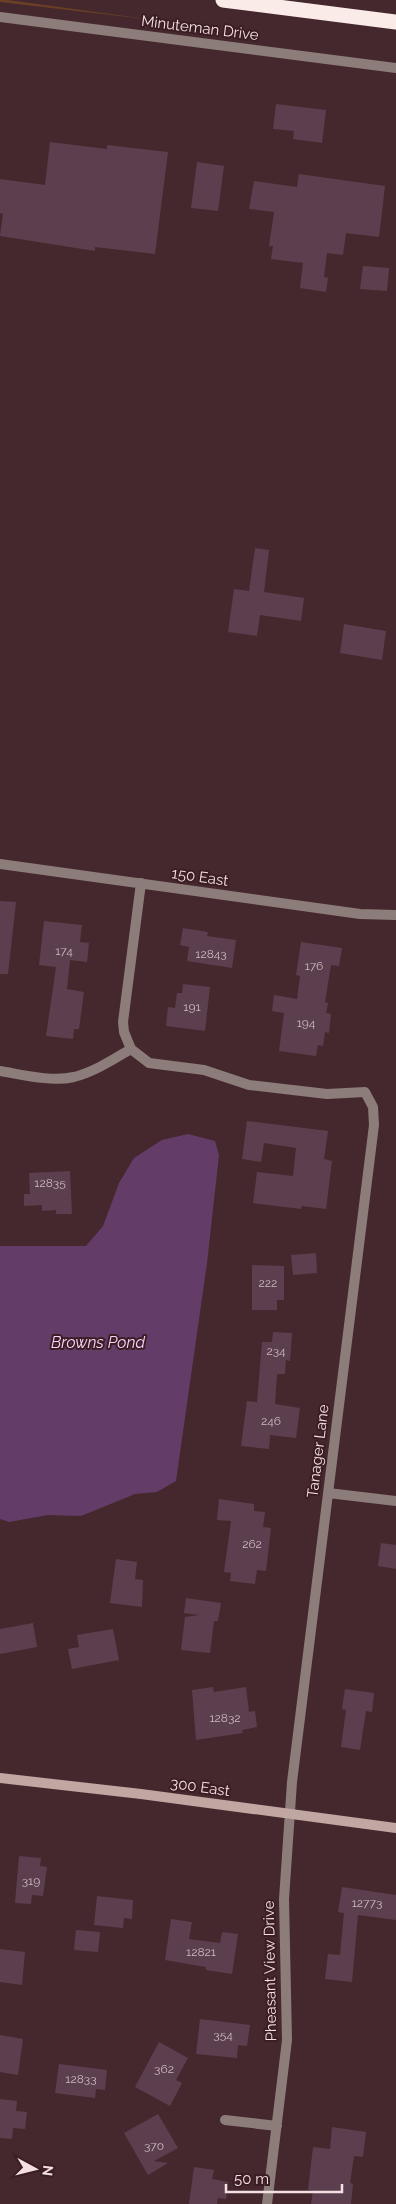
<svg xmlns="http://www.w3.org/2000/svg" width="396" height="2204" font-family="Raleway,sans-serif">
<rect width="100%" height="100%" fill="#45282d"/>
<path fill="#694026" d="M0,0H8L154,20L0,2Z"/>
<path fill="#633c68" d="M188,1134L215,1141L219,1155L207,1263L176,1481L157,1492L135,1494L81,1516L48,1515L9,1522L0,1519V1246H86L103,1226L119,1183L134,1158L162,1140Z"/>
<path fill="#5b3f4e" d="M276,104L326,110L322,143L293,139L294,131L273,129Z
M50,142L107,149V145L168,152L155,254L95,247V251L0,236L3,214L0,213V179L45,185Z
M197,162L224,166L218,211L191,208Z
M299,174L385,186L379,237L346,233L343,255L327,253L324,277L328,278L326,292L300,288L303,263L271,259L273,246H269L274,212L249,209L254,181L297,187Z
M363,266L389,268L387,291L360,289Z
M255,548L269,550L264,592L304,598L301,621L260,615L257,636L228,632L234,589L249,591Z
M344,624L386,631L382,660L340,653Z
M0,901L16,902L8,974H0Z
M44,921L82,925L80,942L89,943L87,962L70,960L67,989L84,992L79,1029H74L73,1039L46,1036L56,967L39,965Z
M183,928L208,932L207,936L236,940L232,968L187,961L189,947L180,945Z
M301,942L342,948L339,966L331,965L325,1002L328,1003L326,1013L331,1014L329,1033L325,1032L323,1046L318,1045L316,1056L279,1051L284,1013L272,1011L274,995L297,999L300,976L296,975Z
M183,984L210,987L205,1031L166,1026L168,1007L175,1008L177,993H182Z
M247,1121L328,1131L324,1159L332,1161L326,1209L302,1206L301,1209L253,1203L257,1172L293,1176L296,1148L264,1143L261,1162L242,1159Z
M70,1171L72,1214H56V1210L42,1211V1205L24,1206V1194H30L29,1173Z
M316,1253L317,1273L293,1275L291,1255Z
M252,1265L284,1266V1300H277V1310H252Z
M273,1332L292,1333L290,1361L286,1360L285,1374H277L275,1404L300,1408L296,1438L270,1435L269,1449L241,1446L247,1401L257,1402L262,1342H272Z
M219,1499L254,1504V1511L265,1512L263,1527L271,1528L266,1571L257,1570L255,1584L230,1581L231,1573L224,1572L231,1521L217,1520Z
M381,1543L396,1545V1569L378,1566Z
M116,1559L137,1562L135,1579L143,1580L142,1607L110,1603Z
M186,1598L221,1603L218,1621H214L210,1653L181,1650L185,1617L199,1615L184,1613Z
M33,1623L37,1647L0,1654V1629Z
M113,1629L119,1660L72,1669L68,1649L79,1647L77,1635Z
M213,1687L214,1692L246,1687L249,1712L255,1711L257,1727L242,1730L243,1733L196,1740L192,1690Z
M345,1689L374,1693L372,1712L366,1711L360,1750L341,1747L346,1710L342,1709Z
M19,1856L41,1858L40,1866L47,1867L43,1896L32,1895L31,1904L15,1903Z
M342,1887L396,1895V1920L358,1915L352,1982L325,1979L328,1954L340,1955L344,1913L338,1912Z
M97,1896L133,1900L132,1919L124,1918L123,1928L94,1925Z
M171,1919L192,1922L189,1939L220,1943L222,1932L238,1934L232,1974L206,1970V1967L165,1960Z
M76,1930L100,1932L98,1952L74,1950Z
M0,1949L25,1952L22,1985L0,1982Z
M200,2019L250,2025L247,2046L238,2045L237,2058L196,2054Z
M0,2035L23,2039L18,2075L0,2072Z
M159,2042L188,2058L176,2080L182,2083L170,2106L135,2087Z
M59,2064L107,2070L105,2090L96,2089L95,2098L55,2093Z
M0,2099L17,2101L16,2111L27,2112L25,2129L13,2128L12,2139L0,2138Z
M158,2114L178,2148L154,2161L168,2163L148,2175L124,2133Z
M332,2127L366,2132L363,2157L354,2156L350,2183L353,2184L351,2204H311L313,2191L308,2190L313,2147L330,2149Z
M194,2167L214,2170L212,2179L228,2182L226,2199L218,2198L217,2204H189Z"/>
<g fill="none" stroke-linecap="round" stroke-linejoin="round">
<path stroke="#8d7d7a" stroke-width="10" d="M0,864L360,914L396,915
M141,883L123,1022L124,1032L131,1049L149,1063L204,1070L249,1085L327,1094L365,1092L373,1107L374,1125L292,1782L284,1899L287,2040L267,2204
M0,1071C24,1075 51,1082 74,1077C94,1072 114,1059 131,1049
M328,1493L396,1501
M225,2120L277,2126"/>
<path stroke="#8d7d7a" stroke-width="10" d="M0,17L396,68"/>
<path stroke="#c0a7a2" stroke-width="10" d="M0,1778L141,1794L396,1828"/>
<path stroke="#fbebe8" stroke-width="15" d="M223,0L396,22"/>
</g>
<g text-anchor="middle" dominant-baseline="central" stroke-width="4" stroke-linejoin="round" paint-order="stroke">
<g font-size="12" fill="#ceb8be">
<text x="64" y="951">174</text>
<text x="211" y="954">12843</text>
<text x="314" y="966">176</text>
<text x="192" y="1007">191</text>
<text x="306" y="1023">194</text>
<text x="50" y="1183">12835</text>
<text x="268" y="1283">222</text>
<text x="276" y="1351">234</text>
<text x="271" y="1421">246</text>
<text x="252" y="1544">262</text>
<text x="225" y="1718">12832</text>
<text x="31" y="1881">319</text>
<text x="367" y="1903">12773</text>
<text x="201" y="1952">12821</text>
<text x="223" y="2035">354</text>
<text x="164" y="2069">362</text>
<text x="81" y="2079">12833</text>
<text x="154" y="2146">370</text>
</g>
<g font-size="15" fill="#f4e0e3" stroke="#3a1e24">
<text transform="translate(200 28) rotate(7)">Minuteman Drive</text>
<text transform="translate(200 877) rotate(8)">150 East</text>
<text transform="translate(318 1451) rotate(-83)">Tanager Lane</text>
<text transform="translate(200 1787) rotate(8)">300 East</text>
<text transform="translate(270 1971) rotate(-91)">Pheasant View Drive</text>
</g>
<g font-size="16" font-style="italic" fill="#fbd4fe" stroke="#3a1e24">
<text x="98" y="1342">Browns Pond</text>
</g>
</g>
<g transform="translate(35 2169) rotate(97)" stroke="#3a1e24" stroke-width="4" paint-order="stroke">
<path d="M0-4L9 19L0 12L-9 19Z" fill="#f4e0e3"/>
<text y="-8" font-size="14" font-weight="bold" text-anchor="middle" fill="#f4e0e3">N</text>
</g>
<path d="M226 2184v8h116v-8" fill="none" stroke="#f4e0e3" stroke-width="2.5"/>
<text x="234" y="2184" font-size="15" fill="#f4e0e3" stroke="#3a1e24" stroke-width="4" paint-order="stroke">50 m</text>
</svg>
